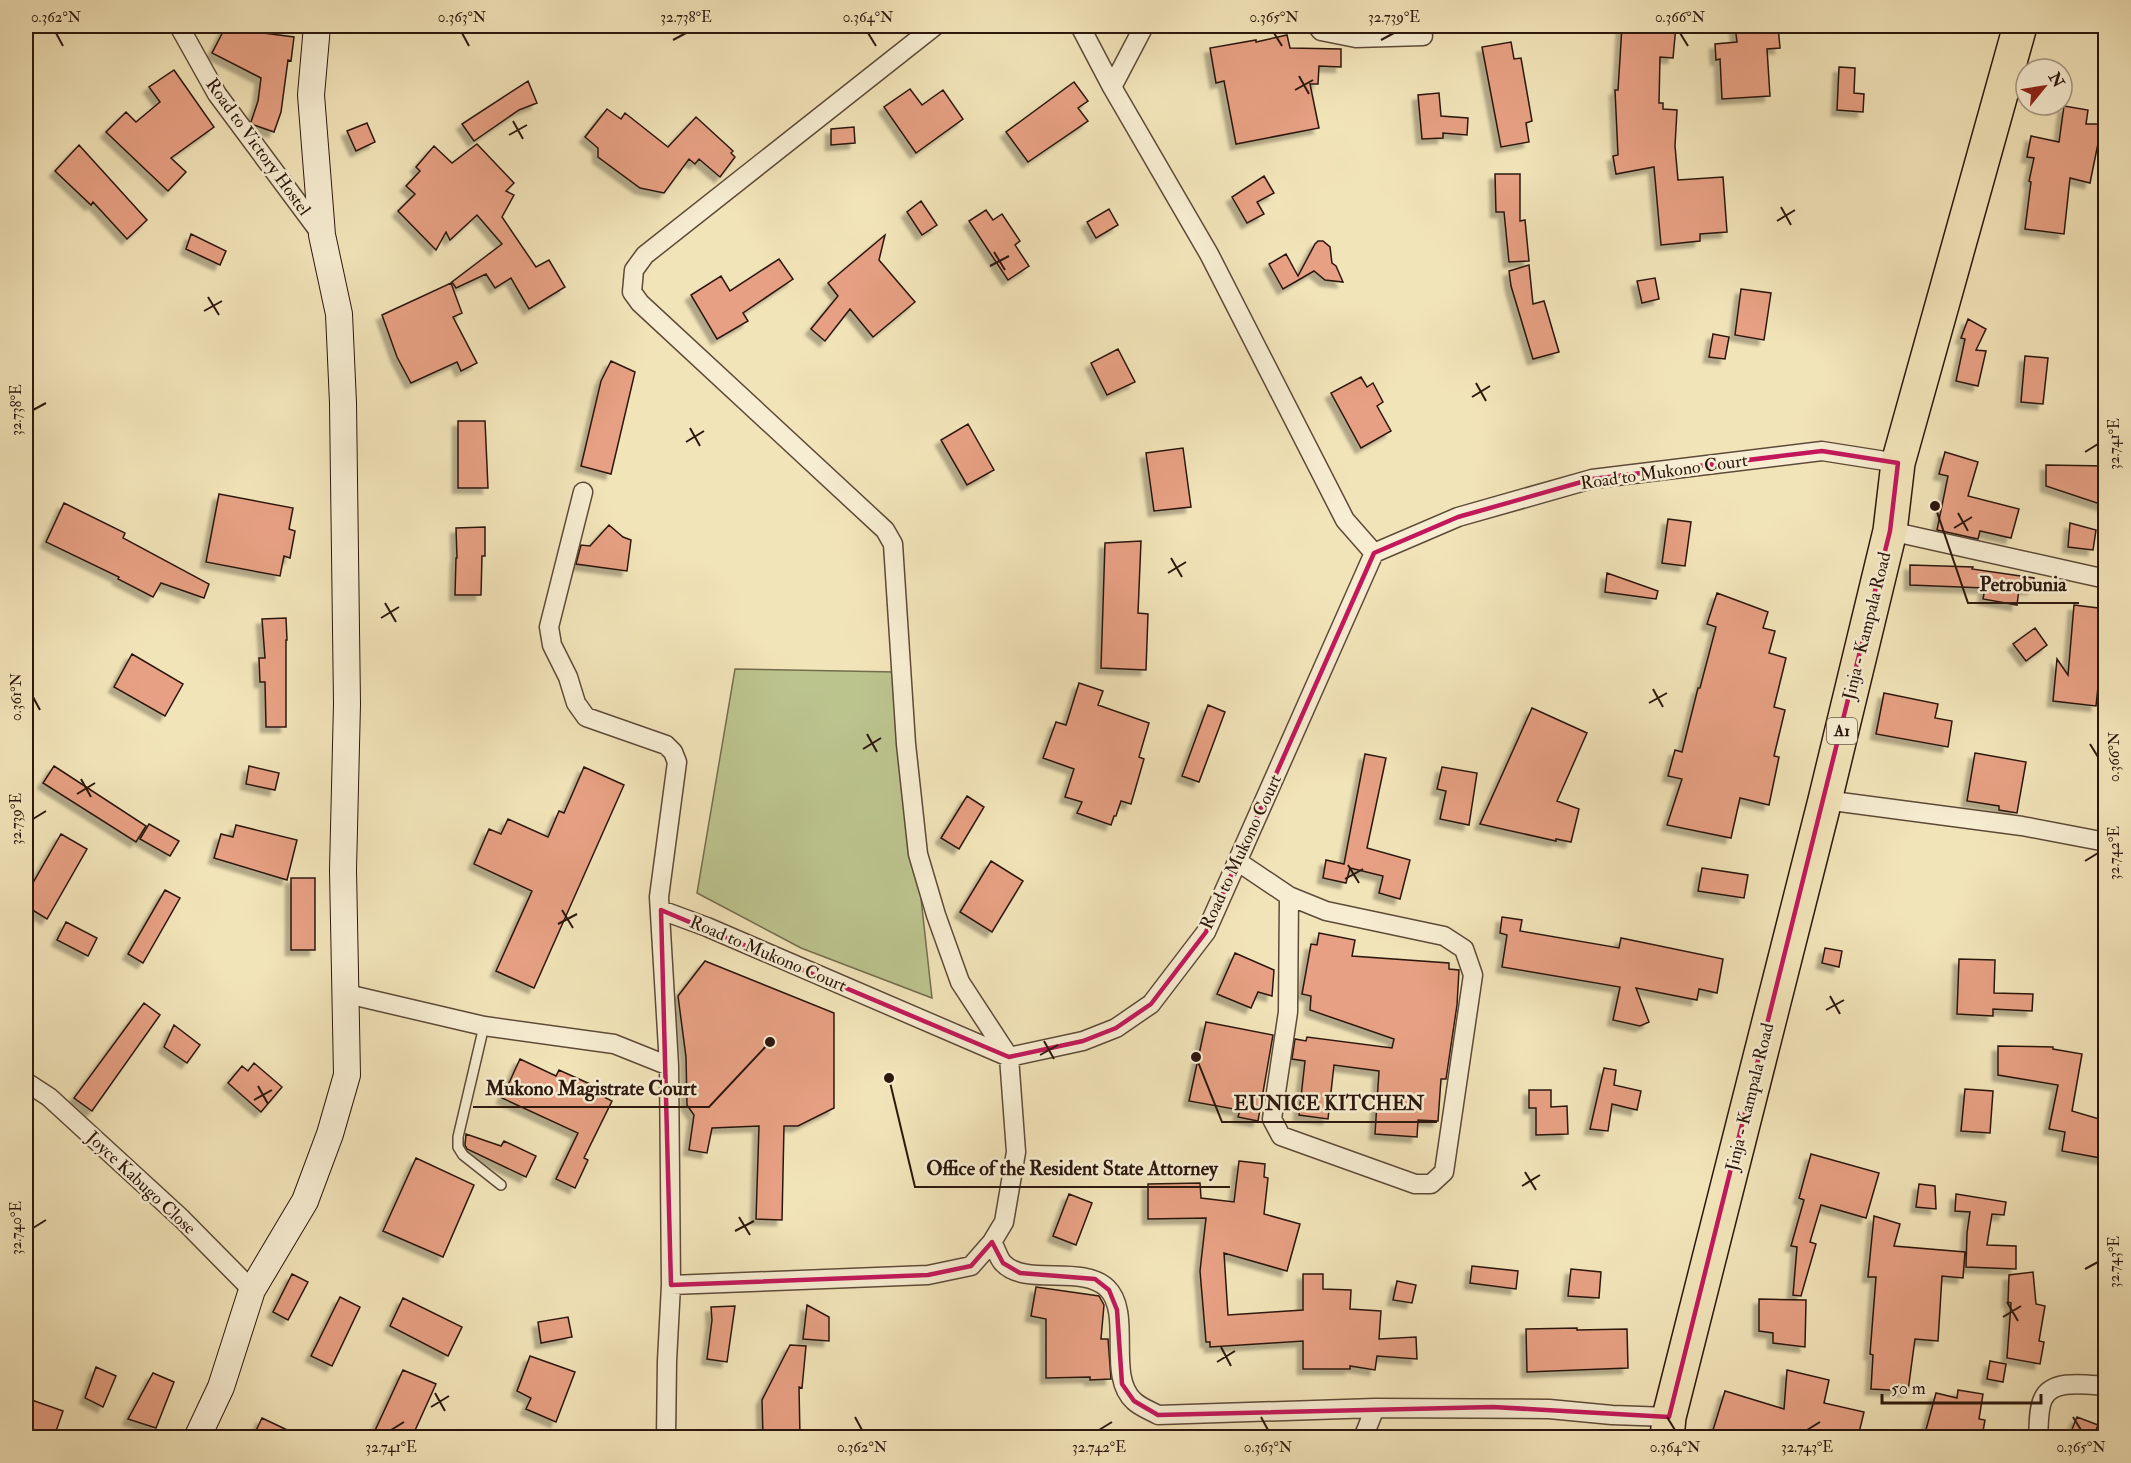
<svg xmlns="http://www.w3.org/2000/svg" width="2131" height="1463" font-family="'IM FELL Double Pica',serif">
<defs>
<filter id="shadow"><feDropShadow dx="-5.5" dy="5.5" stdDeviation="1.5" flood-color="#0004"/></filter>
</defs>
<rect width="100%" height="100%" fill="#f2e4b9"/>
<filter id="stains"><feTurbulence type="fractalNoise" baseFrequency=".00333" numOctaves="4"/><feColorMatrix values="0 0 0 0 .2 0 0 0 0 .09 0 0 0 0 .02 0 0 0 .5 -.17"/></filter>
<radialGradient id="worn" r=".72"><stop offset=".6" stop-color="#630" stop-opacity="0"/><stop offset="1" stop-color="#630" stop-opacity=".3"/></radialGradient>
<path fill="#bcc48e" stroke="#746e4e" stroke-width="1.5" d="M735,669L896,672L932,998L801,948L697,893Z"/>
<path fill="#e7a083" stroke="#2c170d" stroke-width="1.5" filter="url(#shadow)" d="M226,26H266L264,33L294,37L291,61L288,60L281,112L274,132L254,125L251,122L258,101L261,78L212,53Z
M1622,26H1676L1673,58L1660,57L1659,103H1663V109L1677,110L1675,146L1678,180L1723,177L1727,232L1700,234V241L1661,245L1654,167L1616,174L1613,156L1618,155L1615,90H1618Z
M1735,26H1778L1780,48L1767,49L1770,96L1722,99L1720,59L1716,60L1715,44L1737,42Z
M1287,35L1290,48L1341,49V67L1319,66L1318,84H1310L1319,128L1236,144L1224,81L1216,83L1210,48L1256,40V42Z
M1511,42L1514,59L1521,58L1532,121L1526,123L1529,142L1501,147L1482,47Z
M1839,67L1855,68L1854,93L1864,94L1863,112L1837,110Z
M174,70L214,127L171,158L186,172L168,191L106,132L126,112L136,122L160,102L149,87Z
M528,81L537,103L519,110L474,141L462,124Z
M1074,82L1088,101L1078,108L1088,121L1028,162L1006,132Z
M910,89L922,105L943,90L963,119L916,153L884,107Z
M1439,93L1441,116L1468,118L1467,135L1443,133V138L1422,139L1418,95Z
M2064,106L2088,110L2086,124H2102L2090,183L2070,178L2064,234L2025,229L2031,182L2029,181L2034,158L2027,157L2031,136L2059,142Z
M607,109L621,119L625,113L668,147L696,117L733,151L731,153L735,157L720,177L699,159L695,164L689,159L664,193L640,188L598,157V148L585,137Z
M367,123L375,142L356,151L347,131Z
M854,127L855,143L831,145V129Z
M477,144L514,183L506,191L514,195L502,217L536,267L549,260L565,287L529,309L511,278L495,288L486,274L456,288L452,282L502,244L477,215L450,240L446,232L436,250L398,211L415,194L406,186L420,171L416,167L434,146L452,163Z
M79,145L147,220L127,239L93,202L91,205L55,171Z
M1495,174H1520V221L1525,220L1529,261L1509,262L1504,212H1496Z
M1264,176L1274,193L1257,202L1264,214L1247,223L1232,197Z
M921,201L937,225L922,235L907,212Z
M1109,209L1118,225L1096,238L1087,222Z
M986,210L993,220L1002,214L1020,241L1015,245L1029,266L1008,280L969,221Z
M191,234L226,251L220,265L186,249Z
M885,235L879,260L915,302L873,337L850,309L825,341L811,329L838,296L828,283Z
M1318,241H1323L1330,247L1332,263L1336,266L1343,282L1325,280L1314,271L1283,289L1269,264L1286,254L1298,276L1315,244Z
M779,259L793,279L743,313L748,321L717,339L691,295L721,276L730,291Z
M1529,265L1533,304L1544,301L1559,352L1533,359L1511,286L1509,271Z
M1655,278L1659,299L1642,303L1637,281Z
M451,283L462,313L453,317L477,363L461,371L457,362L411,383L397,357L382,315Z
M1741,289L1771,293L1764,340L1735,335Z
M1968,319L1986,329L1976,350L1986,351L1978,386L1956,381L1965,339L1961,338Z
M1713,334L1729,337L1725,359L1709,357Z
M1118,349L1135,382L1107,395L1091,363Z
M2025,356L2048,358L2043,404L2021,402Z
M611,361L635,372L611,474L581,466L601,381Z
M1361,377L1367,387L1373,383L1383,402L1377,406L1391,431L1361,448L1331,393Z
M458,421H485L488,488H458Z
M968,424L994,470L967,485L941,440Z
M1183,448L1191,507L1154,511L1146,453Z
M1945,452L1978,462L1968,496L2019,509L2011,538L1980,531L1978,539L1937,530L1948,476L1939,474Z
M2046,465L2106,466V506L2046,486Z
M219,494L293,508L289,529L295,531L290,558L284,556L280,576L206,562Z
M64,503L125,533L123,538L209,584L204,598L161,583L153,597L118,579L119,577L46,542Z
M1668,519L1691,522L1685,566L1662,563Z
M2070,523L2096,530L2093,550L2068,547Z
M609,525L623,537L631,540L627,571L576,564L581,545L590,546Z
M485,527V556H482L481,595H455L456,558H457L456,528Z
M1141,541L1138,613L1148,614L1146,670L1101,668L1105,543Z
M1910,565L1973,567L1972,569L2034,578L2033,589H2019L2017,605L1983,599L1985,588L1910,585Z
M1607,573L1658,591L1656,599L1605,592Z
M1717,593L1768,612L1763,628L1775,631L1769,653L1786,658L1774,707L1785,710L1774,756L1779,757L1769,805L1740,798L1731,838L1667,825L1682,779L1668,776L1675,750L1682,752L1698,688H1700L1716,627L1707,624Z
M2074,605L2106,609L2096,706L2053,701L2057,659L2068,675Z
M286,618L287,640H286V727H266L265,682H260L259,658H265L262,619Z
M2035,628L2047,645L2026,661L2013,644Z
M132,654L183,684L165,716L114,687Z
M1079,683L1103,691L1098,705L1149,723L1139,757L1144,759L1131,804L1121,801L1116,816H1114L1111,825L1077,813L1082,802L1065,797L1074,769L1043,758L1056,722L1066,725Z
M1884,693L1938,704L1935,718L1952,721L1948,747L1876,734Z
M1208,705L1225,712L1199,782L1182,776Z
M1532,708L1587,733L1557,801L1579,809L1571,842L1556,839V841L1480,824Z
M1975,753L2026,762L2017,813L1999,810V806L1967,801Z
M1365,754L1386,758L1367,848L1410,860L1400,899L1379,893L1383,876L1350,868L1346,883L1323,878L1326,860L1344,864Z
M54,766L146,826L136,842L43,783Z
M249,766L279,773L275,790L246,784Z
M584,767L624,785L534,988L496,971L532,891L474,864L489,829L501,834L508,819L548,837L559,811L564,813Z
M1442,767L1477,773L1469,825L1440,819L1446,791L1437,789Z
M967,796L984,807L959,849L941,838Z
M149,824L179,841L170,856L140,839Z
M236,825L297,840L287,880L214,858L221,834L233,837Z
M61,834L87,849L47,919L26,906V895Z
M991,861L1023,881L992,932L960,912Z
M1702,868L1748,875L1744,898L1698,891Z
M291,878H315V950H291Z
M165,890L180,898L143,963L128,954Z
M1502,917L1522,920L1520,931L1619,948L1621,938L1723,959L1717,993L1699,989L1697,1000L1636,988L1649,1022L1640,1026L1613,1020L1620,987L1502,967L1507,935L1500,933Z
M66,922L97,938L88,956L57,940Z
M1319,933L1355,940L1352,956L1449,963V969L1459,970L1457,1005L1446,1079H1441L1438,1121L1418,1120L1417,1137L1375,1134L1379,1071L1334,1065L1328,1119L1299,1115L1305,1061L1292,1059L1295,1039L1306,1041L1307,1037L1392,1048L1394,1039L1310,1010L1311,996L1302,994L1311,944L1317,945Z
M1825,948L1842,951L1839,967L1822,963Z
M1235,953L1274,970L1272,996L1258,992L1251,1008L1217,994Z
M1959,959L1995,960L1994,993L2033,994L2032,1011L1993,1009V1016L1957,1014Z
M705,961L834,1013V1108L798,1126H784L782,1220L756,1219L759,1126L712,1128L707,1153L689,1150L694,1115L687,1105L686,1057L678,996Z
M144,1003L160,1015L92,1111L74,1098Z
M1206,1022L1273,1035L1258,1121L1238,1117L1240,1110L1189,1101Z
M174,1025L200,1045L187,1063L164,1047Z
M1998,1046L2053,1047V1049L2082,1054L2072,1111L2106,1121V1159L2062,1151L2065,1132L2049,1129L2058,1085L1998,1075Z
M520,1059L556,1076L559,1070L590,1084L588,1089L612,1101L584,1158L588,1160L575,1188L556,1179L578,1133L502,1098Z
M254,1063L282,1087L261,1112L228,1083L242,1066L248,1071Z
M1604,1068L1616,1070L1614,1085L1641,1091L1637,1110L1612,1104L1608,1131L1590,1129Z
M1965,1089L1993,1091L1990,1133L1961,1131Z
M1529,1090H1551V1107L1567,1106L1568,1134L1536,1135V1108H1529Z
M466,1134L501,1146L504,1141L536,1156L526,1177L467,1149L465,1145Z
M1811,1154L1879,1173L1866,1218L1821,1205L1810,1242L1816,1244L1801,1296L1793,1295L1797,1247L1791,1246L1804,1200L1799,1198Z
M416,1158L474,1185L443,1257L383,1231Z
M1239,1161L1265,1164L1264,1177L1268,1178L1264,1214L1300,1224L1287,1271L1224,1253L1228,1315L1303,1310V1274H1323V1289L1351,1290L1350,1309L1381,1311L1379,1339L1416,1337L1417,1359L1377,1356L1375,1370L1350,1366V1369H1303V1341L1210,1347V1342H1206L1200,1271L1206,1218L1148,1219V1184L1200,1183L1201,1198L1234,1202Z
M1919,1184L1935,1186L1936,1209L1916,1207Z
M1069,1194L1092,1203L1076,1245L1053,1236Z
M1956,1194L2006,1202L2004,1215L1992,1214L1987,1245L2016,1246V1269L1966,1267L1967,1233L1970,1212L1955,1211Z
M1874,1216L1900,1224L1894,1246L1965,1252L1963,1278L1942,1276L1938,1341L1915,1339L1908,1391L1871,1389L1873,1355L1870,1354L1876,1277H1868Z
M1472,1266L1518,1271L1516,1289L1470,1283Z
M1571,1269L1601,1272L1599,1298L1568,1296Z
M2033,1272L2036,1304L2045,1306L2039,1341L2044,1342L2040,1364L2007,1358L2011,1303L2008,1302L2009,1275Z
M292,1274L308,1282L288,1320L273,1312Z
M1397,1281L1416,1285L1412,1303L1393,1300Z
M1036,1287L1099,1296L1104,1305L1101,1339H1108L1111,1379L1090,1380V1377L1046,1378V1319L1031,1316Z
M340,1297L360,1307L332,1366L311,1356Z
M403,1298L462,1327L448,1356L390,1326Z
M1759,1299L1806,1300L1805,1347L1773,1343V1333L1759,1331Z
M807,1305L829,1317V1341L803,1339Z
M735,1306L727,1362L707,1359L712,1320L711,1307Z
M568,1317L572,1337L541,1343L538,1322Z
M1577,1328V1330L1627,1329L1628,1368L1527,1372L1526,1329Z
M790,1345L806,1346L802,1388L799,1387L800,1437H763L762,1400Z
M530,1356L575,1372L556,1422L526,1409L531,1398L517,1391Z
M1990,1361L2006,1364L2003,1382L1987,1379Z
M96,1367L116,1376L103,1407L85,1398Z
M403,1370L436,1384L412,1437H372Z
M1787,1370L1829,1380L1824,1403L1864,1412L1858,1437H1740L1713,1430L1725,1391L1784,1409Z
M153,1373L174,1382L156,1428L128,1419Z
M1958,1390L1983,1394L1979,1419L1985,1420L1982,1437H1924L1936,1393L1957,1398Z
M26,1398L63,1411L54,1437H26Z
M2077,1417L2098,1425L2093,1437H2069Z
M262,1418L302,1437H253Z"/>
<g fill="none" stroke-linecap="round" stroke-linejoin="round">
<defs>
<path id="lane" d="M484,1026L458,1137V1147L463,1155L501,1185"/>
<path id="street" d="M179,26L217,94L321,234
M1080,26L1112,87L1209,254L1345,520L1374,553
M1317,26L1321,31L1356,38L1423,36
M1112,87L1144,26
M583,492L549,627L552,645L568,677L576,703L586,717L666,745L673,752L677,762L659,897L669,1066L671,1285L667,1361L666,1438
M1890,531L2106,579
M1825,800L2022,826L2106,842
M1237,861L1289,896L1326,911L1444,936L1464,949L1473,975L1444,1172L1431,1184H1415L1281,1136L1272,1119L1288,1012L1289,896
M661,910L707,927L1009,1057L1083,1041L1116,1028L1151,1004L1206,932L1374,553L1458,517L1592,479L1822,451L1898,463
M347,994L484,1026L614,1044L669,1066
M26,1082L49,1097L182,1219L252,1290
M992,1242C996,1248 998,1258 1003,1263C1025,1287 1082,1264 1107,1288C1133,1313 1106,1376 1134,1401C1140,1407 1151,1411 1158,1415L1375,1408
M671,1285L928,1275L971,1266L992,1242L1004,1222L1016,1152L1009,1057L960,982L936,915L918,854L906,744L893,544L885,530L640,303L632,292L634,270L645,255L935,26
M1363,1438L1375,1408L1549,1409L1612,1415L1669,1417
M2038,1438C2039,1426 2038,1409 2043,1399C2052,1378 2088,1385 2106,1386"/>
<path id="secondary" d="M197,1438L221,1387L252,1290L305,1201L330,1134L347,1075L343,870L347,704L343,403L339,314L322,235L311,95L317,26"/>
<path id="highway" d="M1667,1438L1669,1417L1825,800L1890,531L1898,463L2020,26"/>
</defs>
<use href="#lane" stroke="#5e4a38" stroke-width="12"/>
<use href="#street" stroke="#5e4a38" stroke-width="21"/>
<use href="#secondary" stroke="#2c170d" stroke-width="28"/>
<use href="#highway" stroke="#2c170d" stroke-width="36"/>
<use href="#lane" stroke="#f7edd2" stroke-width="9"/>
<use href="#street" stroke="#f7edd2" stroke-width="18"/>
<use href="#secondary" stroke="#f7edd2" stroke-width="26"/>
<use href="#highway" stroke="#f2e4b9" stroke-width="33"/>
</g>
<path fill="none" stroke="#c2185b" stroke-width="4.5" stroke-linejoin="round" d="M1822,451L1898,463L1890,531L1669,1417L1493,1407L1158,1415L1134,1401L1122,1384L1117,1310L1109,1290L1095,1279L1020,1273L1003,1263L992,1242L971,1266L928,1275L671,1285L661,910L1009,1057L1083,1041L1116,1028L1151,1004L1206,932L1374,553L1458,517L1592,479Z"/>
<path fill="none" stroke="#2c170d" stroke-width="2" d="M56,33L63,46M462,33L469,46M868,33L876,46M1274,33L1282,46M1680,33L1688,46M673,40L686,33M1381,40L1394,33M1299,76L1309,94M1295,90L1313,80M513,121L523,139M509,135L527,125M1781,207L1791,225M1777,221L1795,210M994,252L1005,270M990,266L1009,256M208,297L219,315M204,311L222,301M1476,383L1486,401M1472,397L1490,386M33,410L46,403M690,428L700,446M686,442L704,431M2085,452L2098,444M1958,513L1968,531M1954,528L1972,517M1171,558L1182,577M1168,573L1186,562M385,603L396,622M381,618L399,607M1653,689L1663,707M33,697L40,710M1649,703L1667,693M867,734L877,752M2090,744L2098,757M863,749L881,738M81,779L91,797M77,794L95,783M33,819L46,811M2085,861L2098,853M1348,865L1359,883M1345,879L1363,869M562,910L573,928M558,924L577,914M1830,996L1840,1014M1826,1010L1844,1000M1044,1041L1054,1059M1040,1055L1058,1045M258,1086L268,1104M254,1100L272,1090M1525,1172L1536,1190M1522,1186L1540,1175M739,1217L750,1235M33,1228L46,1220M735,1231L754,1221M2085,1269L2098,1262M2007,1302L2018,1321M2003,1317L2021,1306M1221,1347L1231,1366M1217,1362L1235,1351M435,1393L445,1411M431,1407L449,1396M855,1417L862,1430M1261,1417L1268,1430M1667,1417L1675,1430M2073,1417L2081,1430M391,1430L404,1422M1099,1430L1112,1422M1807,1430L1820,1422"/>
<g text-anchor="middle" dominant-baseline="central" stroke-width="5" stroke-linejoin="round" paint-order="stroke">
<rect fill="#f7edd2" stroke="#695748" stroke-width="1.5" x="1827" y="718" width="30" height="26" rx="4.5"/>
<g font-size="16" font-weight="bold" fill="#2c170d">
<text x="1842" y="731">A1</text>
</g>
<g font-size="18" fill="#2c170d" stroke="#f7edd2">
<text transform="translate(258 147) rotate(54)">Road to Victory Hostel</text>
<text transform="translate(1664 472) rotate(-8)">Road to Mukono Court</text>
<text transform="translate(1867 626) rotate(-76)">Jinja - Kampala Road</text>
<text transform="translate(1241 852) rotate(-65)">Road to Mukono Court</text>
<text transform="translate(768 954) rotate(23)">Road to Mukono Court</text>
<text transform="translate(1750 1097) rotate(-76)">Jinja - Kampala Road</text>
<text transform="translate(141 1183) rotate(43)">Joyce Kabugo Close</text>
</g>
</g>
<path fill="none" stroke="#2c170d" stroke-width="2" d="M1935 506L1968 603H2079M770 1042L709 1107H473M1196 1057L1222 1122H1437M889 1078L915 1187H1230"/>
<g fill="#2c170d" stroke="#f7edd2" stroke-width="2">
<circle cx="1935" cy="506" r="6"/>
<circle cx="770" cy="1042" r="6"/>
<circle cx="1196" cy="1057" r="6"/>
<circle cx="889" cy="1078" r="6"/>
</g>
<g font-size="20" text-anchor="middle" font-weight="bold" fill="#2c170d" stroke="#f7edd2" stroke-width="5" stroke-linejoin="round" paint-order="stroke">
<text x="2023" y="591">Petrobunia</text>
<text x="591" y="1095">Mukono Magistrate Court</text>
<text x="1329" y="1110">EUNICE KITCHEN</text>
<text x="1072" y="1175">Office of the Resident State Attorney</text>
</g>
<rect width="2131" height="1463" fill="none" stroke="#f2e4b9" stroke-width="66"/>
<g transform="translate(2044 87) rotate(60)"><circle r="28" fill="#f7edd2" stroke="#a69783" stroke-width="1.5"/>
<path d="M0-4.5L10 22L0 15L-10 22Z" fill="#8f2418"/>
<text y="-9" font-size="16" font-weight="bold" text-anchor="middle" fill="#2c170d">N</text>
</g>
<path d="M1882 1394v9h159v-9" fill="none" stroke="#2c170d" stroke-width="3"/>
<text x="1891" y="1394" font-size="18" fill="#2c170d" stroke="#f7edd2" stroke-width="4.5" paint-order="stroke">50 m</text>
<rect x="33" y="33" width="2065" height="1397" fill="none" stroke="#2c170d" stroke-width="2"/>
<g font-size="15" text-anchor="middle" fill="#2c170d">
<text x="56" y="22">0.362°N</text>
<text x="462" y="22">0.363°N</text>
<text x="686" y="22">32.738°E</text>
<text x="868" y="22">0.364°N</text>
<text x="1274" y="22">0.365°N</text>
<text x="1394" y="22">32.739°E</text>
<text x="1680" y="22">0.366°N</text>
<text transform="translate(16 410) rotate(-90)" y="5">32.738°E</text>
<text transform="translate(2114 444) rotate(-90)" y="5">32.741°E</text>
<text transform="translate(16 697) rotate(-90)" y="5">0.361°N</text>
<text transform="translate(2114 757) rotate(-90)" y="5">0.366°N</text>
<text transform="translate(16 819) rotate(-90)" y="5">32.739°E</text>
<text transform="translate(2114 853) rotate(-90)" y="5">32.742°E</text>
<text transform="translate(16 1228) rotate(-90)" y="5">32.740°E</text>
<text transform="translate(2114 1262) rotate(-90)" y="5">32.743°E</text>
<text x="391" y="1452">32.741°E</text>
<text x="862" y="1452">0.362°N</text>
<text x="1099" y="1452">32.742°E</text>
<text x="1268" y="1452">0.363°N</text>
<text x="1675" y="1452">0.364°N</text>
<text x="1807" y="1452">32.743°E</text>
<text x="2081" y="1452">0.365°N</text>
</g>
<rect width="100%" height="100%" filter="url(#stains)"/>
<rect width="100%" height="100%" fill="url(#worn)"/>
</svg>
